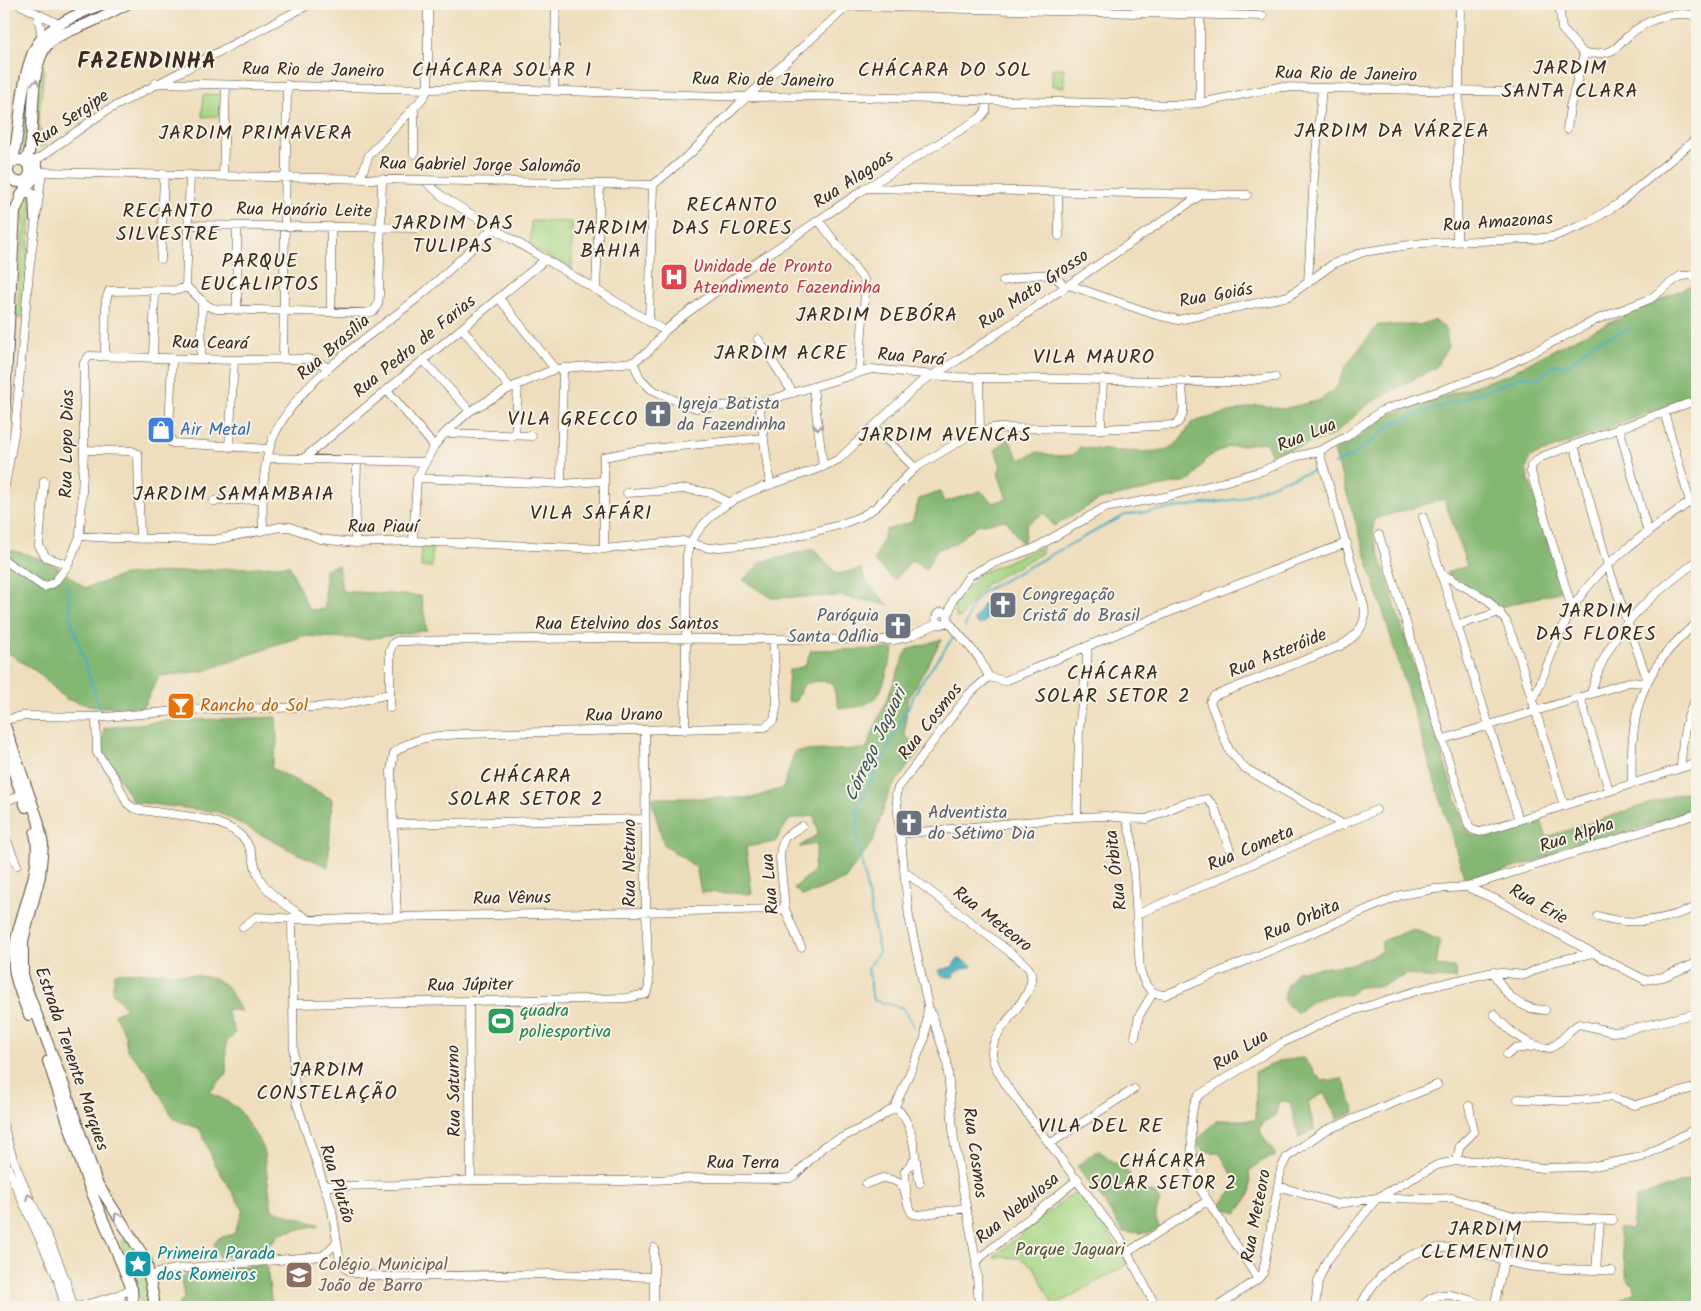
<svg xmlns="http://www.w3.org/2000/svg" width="1701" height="1311" font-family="Kalam,sans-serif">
<rect width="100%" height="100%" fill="#f7f3e8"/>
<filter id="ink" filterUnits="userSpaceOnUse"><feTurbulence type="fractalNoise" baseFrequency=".02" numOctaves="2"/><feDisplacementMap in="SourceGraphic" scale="10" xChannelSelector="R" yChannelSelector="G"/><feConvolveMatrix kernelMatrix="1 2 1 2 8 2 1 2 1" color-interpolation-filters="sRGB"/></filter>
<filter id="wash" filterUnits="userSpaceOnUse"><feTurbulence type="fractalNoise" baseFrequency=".0096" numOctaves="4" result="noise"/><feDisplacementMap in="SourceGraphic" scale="20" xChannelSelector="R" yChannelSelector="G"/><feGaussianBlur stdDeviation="1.12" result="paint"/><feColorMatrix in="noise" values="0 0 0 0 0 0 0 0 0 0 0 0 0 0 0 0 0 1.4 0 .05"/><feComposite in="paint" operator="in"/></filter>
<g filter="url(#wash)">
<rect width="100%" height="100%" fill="#efdebd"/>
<path fill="#a5d684" stroke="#708051" d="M43,64L44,70L38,123L46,146L24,150C20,120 28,89 43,64Z
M1052,68H1064V87L1052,86Z
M220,94L219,116L202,117L203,95Z
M32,196L23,318L16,317C20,289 20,260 24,232C25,221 22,209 23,198Z
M531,221L572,222V272L530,246Z
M1042,547V553L986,584L977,593L960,618H956L954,606L979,574Z
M421,548H432V567H421Z
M488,1015H513V1027L489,1026Z
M1077,1190L1088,1200L1128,1264L1054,1306L1034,1267L1020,1258L993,1257Z
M123,1239C142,1242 147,1284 150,1300L147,1306L140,1303L136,1275L122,1249Z"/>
<path fill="#84b772" stroke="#607048" d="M1694,284L1697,285V395L1530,457L1526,470L1563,591L1500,607L1446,573L1467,566L1444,499L1374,519L1373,535L1465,828L1472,836L1488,834L1540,818L1547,837L1697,788V810L1466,883L1334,451L1359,437L1384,417L1509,374L1566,343Z
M1434,320L1446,329L1448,347L1435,368L1368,404L1332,436L1272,455L1265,442L1228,447L1208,457L1191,480L1099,500L1054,526L1044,513L1027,524L1023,545L1006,520L977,525L954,544L936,550L926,570L911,560L895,580L874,561L886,530L912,522L919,499L940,492L944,502L981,491L993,503L1007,499L998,473L1001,466L995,450L1008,438L1020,460L1037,452L1057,456L1074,455L1080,447C1096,450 1156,455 1169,448C1180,444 1186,431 1192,422L1257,405L1283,409L1320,400L1337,387L1345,367L1378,325H1419Z
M4,549C22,552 41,558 57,567C67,573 75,582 86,588L124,575L289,565L309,610L325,609V569L338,565L342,591L421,596L427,630L368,639L302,636L204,671L159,676L143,707H97L66,699L37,672L4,650Z
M814,549L837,574L861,569L867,583L889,605L840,596L772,598L743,580L761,562Z
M942,639L907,701L905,736L922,747L889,792L873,841L845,879L803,896L794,888L813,872L817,844L799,847L818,834L814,815L789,820L775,842L746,847L752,894L701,892L696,867L664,845L651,798H752L783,788L795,751L866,749L907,650Z
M894,649C882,685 885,709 839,708L832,682L818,681L804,684L795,702L787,701L789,670L805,666L811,650Z
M276,717L277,744L271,768L332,799L328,867L294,852L218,812L133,802L102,749L104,728L165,721Z
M1413,929L1440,940L1436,966L1455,968L1456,979L1424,978L1408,974L1381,986L1358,987L1349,995C1328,994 1312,997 1298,1013L1284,1002L1286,986L1297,971L1352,964L1381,952L1382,941Z
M115,973C139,973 206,970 224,984C231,990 236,1003 241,1011L226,1009L235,1033L226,1043V1074L210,1092L238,1108L263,1147L272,1210L320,1225L280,1233L262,1253L219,1257L214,1244L219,1238L234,1234L243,1210L214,1162L200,1129L174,1119L146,1070L127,1050L125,1034L114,1014L126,1008L112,992Z
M1303,1058L1322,1081L1343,1079L1355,1112L1338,1119L1324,1093L1308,1102L1314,1129L1299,1138L1290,1102L1279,1101L1275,1116L1262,1123L1259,1130L1276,1156L1264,1160L1249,1171L1251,1192L1238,1213L1218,1207L1236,1186L1235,1179L1220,1154L1202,1150L1195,1142L1217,1120H1256L1255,1072L1279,1061Z
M1098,1150L1130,1174L1131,1187L1155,1193L1160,1200L1155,1217L1160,1229L1149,1233L1123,1232L1104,1202L1077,1166Z
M1697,1177V1307H1627L1621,1299L1635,1292L1634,1284L1628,1282L1618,1229H1632L1636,1198Z
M264,1265L267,1268L272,1307H177L184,1298L181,1280L186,1274L231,1267Z"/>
<path fill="#45afc3" stroke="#406c70" d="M983,604L989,605C989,614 989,622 979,625L974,621Z
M958,958L973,966L955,972L953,977H944L939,974V970L952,967Z"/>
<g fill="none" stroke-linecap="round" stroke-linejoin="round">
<path stroke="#45afc3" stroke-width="2" d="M1335,464L1357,453L1392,424L1525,376L1538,379L1555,364L1567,366L1594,342L1630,329
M67,583L71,619L101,713
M965,627L972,604L982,592L1125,515L1239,499L1281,481L1319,469
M914,1027L903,1008L873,1000L868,968L879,952L857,837L858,807L920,684L955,635"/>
</g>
</g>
<g filter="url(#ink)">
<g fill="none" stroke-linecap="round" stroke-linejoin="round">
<defs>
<path id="minor" d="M18,4L61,25
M1200,4V103
M1559,4L1562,29L1584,54C1592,54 1602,54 1611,51C1618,48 1623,40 1628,36C1647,19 1673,10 1697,16
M847,6L1263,16
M38,15L42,38
M156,83L428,89L472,88L749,97L812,96L1178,105L1200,103L1279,87L1517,92
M554,91L556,4
M414,107V154
M1567,129L1570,107L1584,54
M4,158L10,164
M35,161L104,112L310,4
M4,170L8,173
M39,172L653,185L692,152L736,107L850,4
M223,176L226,85
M360,179L369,155L423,98L428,89V4
M424,180L442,196L493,228L665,331
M867,188L1247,195
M1058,192L1059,236
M819,221L864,280L865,293L859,371
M189,225L419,228
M331,227V311
M1457,240L1460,4
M161,259L164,174
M1003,281C1026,277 1050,266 1065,287
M1308,283L1314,175L1322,89
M1069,285L1153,314L1178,320L1289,296L1333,264L1363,252L1423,243L1534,239L1552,237L1588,223L1618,204L1697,138
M186,287C198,294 204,308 218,309L366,313L374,311L378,304L379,295L382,179
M596,290L600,184
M499,298L555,369
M237,310V226
M649,322L653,185
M462,328L510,388
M758,339L793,393
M105,355L106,300L109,291L178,290L186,287L190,175
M153,358L155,290
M172,358L169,433L172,443L269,449
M201,359L202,300
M283,359L287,85
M423,360L470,411
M633,362L640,378L651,389L683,404L696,408L759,403L872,369L954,377L1205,382H1236L1275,377
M979,378L980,431
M813,387L823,467
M387,390L434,446
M759,403L770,485
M1664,412L1690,502
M874,427L915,468
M1619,427L1648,533
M1101,429L1103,379
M445,433L532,436
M515,436L518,385
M1574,445L1608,566L1647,679
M229,447L234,360
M84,450L132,451L138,454L140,539
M1319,451L1364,606C1368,624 1356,637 1340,646L1214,696L1210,702L1229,750L1243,767L1344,825
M267,458L424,462
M303,459L546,259
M417,478L561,484L602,481
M44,481L39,546L46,557L68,565L80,536L84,450V363L89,356L234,360L307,359L316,361L329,368
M561,484L563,368
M4,491L15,429L29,272L42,172
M627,493L687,489L711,493L728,502
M214,501L262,499
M1423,517L1519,820
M263,529C262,498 262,467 273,438C298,380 372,335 420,296C445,275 469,251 493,228
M1379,535L1469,826L1473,830L1480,832L1519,820L1697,763
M80,536L111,538L214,540L280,527H290L320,539L355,543L413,541L604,549L683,541L709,548L775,542L839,525L862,516L876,507L915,468L970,435L992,428L1101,429L1174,425C1189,418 1182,395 1181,381
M413,541L417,478L434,446L445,433L470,411L510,388L555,369L633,362L649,351L665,331L680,318L748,268L866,188L980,118L986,111L987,100
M355,543L357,461
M604,549V457L639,450L764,438
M4,560L44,587L54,583L68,565
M1442,574L1488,600L1506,621L1518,652L1564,806
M1572,609L1531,472V466L1541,457L1697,400
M936 618a6 6 0 1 1 12 0a6 6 0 1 1-12 0Z
M948,615L953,600L969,576L991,564L1035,548L1104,508L1165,497L1227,481L1262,471L1294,457L1319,451L1346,437L1381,411L1494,372L1598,319L1650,299L1680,276L1697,275
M948,621L979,658L989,677
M1458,625L1500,612
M1591,693C1608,630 1648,598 1697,561
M1580,697L1609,790
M1533,701C1546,671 1556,638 1572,609C1599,563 1654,527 1697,497
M390,708V651L393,643L397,641L607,638L894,640L908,637L939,623
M96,717L97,753L115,778L127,803L133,808L141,810C170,815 220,816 241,836C252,845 253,862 258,875C267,895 289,907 306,918
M4,720L23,716L105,717L190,710L315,707L341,705L389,694
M685,730L687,555C689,542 695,535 703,525C739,483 793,484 839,459L921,382L958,360L1201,195
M1444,739L1617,686L1629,682L1645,683
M1681,768C1682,743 1684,718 1697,697
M1632,783C1629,713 1641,668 1697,623
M4,802L21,795
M1077,817L1079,729L1087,663V646
M1126,818L1147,819L1184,803L1207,799L1214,806L1230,850
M394,824L645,819
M4,834L17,865
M899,834L1077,817L1106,816L1126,818L1132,840L1140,971C1145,985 1149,994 1165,995L1401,895L1434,889L1467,887L1697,814
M905,872L1011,953C1017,958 1027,964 1030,971C1040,995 991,1028 992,1053C992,1064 1001,1076 1006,1085L1121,1240L1156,1307
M1467,887L1497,900L1593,953L1645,980L1663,977L1697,963
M1138,914L1376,810
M1598,916C1633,927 1665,920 1697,907
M397,917L391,771L394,753C414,736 438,736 463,734L765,727L774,720L777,704L773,639
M292,918L294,1077L297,1104L332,1210L340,1261L348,1270L355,1273L387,1277L550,1274L654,1277
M243,927L256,917L324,920L397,917L785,909
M801,947L785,909L780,858L781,848L785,837L802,826
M1493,972C1505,994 1517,1009 1545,1010
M469,1001L471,1180
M294,1004L588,999L627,998L646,994L649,987L646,912L645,731
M930,1010L947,1061L954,1140L976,1261L979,1307
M1494,1014C1508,1031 1528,1047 1550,1048C1563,1043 1567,1030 1579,1024L1613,1032L1623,1031L1697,1013
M1135,1037L1139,1016L1153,993
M1507,1055L1514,1049L1537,1046
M294,1071L351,1069
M1518,1099L1565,1101L1610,1097L1635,1105L1697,1087
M895,1107C917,1125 913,1157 920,1183
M4,1127C18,1190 59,1244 73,1307
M1051,1143L1134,1089
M4,1160L57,1277L65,1307
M1456,1161L1460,1146L1474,1132L1469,1106
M866,1184L882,1178C914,1181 901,1201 913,1214L919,1215L966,1208
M325,1186L397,1185L471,1180L623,1181L704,1178L776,1179L790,1178L795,1175L824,1146L872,1123L895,1107L925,1038L928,1006L909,917L896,794L898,788L969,694L989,677L1005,681C1118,633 1231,585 1347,543
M1278,1186L1337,1204L1377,1198L1432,1199L1452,1198L1514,1216L1613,1220
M906,1191L905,1171L914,1160
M1128,1252L1207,1201
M976,1261L1078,1179
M1596,1270L1600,1220
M150,1277L158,1273L176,1269L323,1256L337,1242
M1258,1279L1197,1184C1192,1166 1186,1108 1199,1095L1282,1043L1337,1016L1429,987L1493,972L1525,975L1552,962L1593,953
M122,1293L120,1300L124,1307
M77,1307L113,1297L132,1289
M654,1307V1248
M1217,1307L1258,1279L1263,1273L1281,1169L1287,1157L1324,1131L1437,1085
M1315,1307L1318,1282L1326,1262L1377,1198L1437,1165L1456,1161H1480L1542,1168L1589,1167L1642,1157L1697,1128
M1360,1307C1379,1266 1419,1241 1465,1249C1486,1253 1506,1263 1528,1266C1555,1270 1584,1269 1612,1271
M1422,1307C1438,1284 1467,1299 1488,1307
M1494,1307L1514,1216"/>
<path id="major" d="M8 171a11 11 0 1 1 22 0a11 11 0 1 1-22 0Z
M25,161C39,146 24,67 50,42C61,33 76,29 89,23C102,17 114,11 127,4
M12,163C22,130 19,61 43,37C58,22 84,11 103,4
M21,195L29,192L34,196L35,218
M4,417L15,212L24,190L39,172L35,161L27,163
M4,723L38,820L43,845L40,876L23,941V979L65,1088L97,1183L146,1260L154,1300L153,1307
M4,745L26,807
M29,1015C23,1000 16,984 14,968C11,922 45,878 35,833
M48,1061L87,1181L132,1289L133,1307"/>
</defs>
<use href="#minor" stroke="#564536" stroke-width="9"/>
<use href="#major" stroke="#564536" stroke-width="12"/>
<use href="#minor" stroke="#fff" stroke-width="8"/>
<use href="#major" stroke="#fff" stroke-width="10"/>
</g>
<defs><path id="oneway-chevron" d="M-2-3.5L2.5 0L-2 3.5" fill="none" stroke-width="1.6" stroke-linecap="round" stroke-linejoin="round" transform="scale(1.25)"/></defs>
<g stroke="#a79f9a">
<use href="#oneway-chevron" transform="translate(36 83) rotate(-78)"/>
<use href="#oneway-chevron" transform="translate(818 427) rotate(83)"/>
<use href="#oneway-chevron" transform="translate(29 1197) rotate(-114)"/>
<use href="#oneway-chevron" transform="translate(117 1216) rotate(-124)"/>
</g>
</g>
<defs>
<symbol id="hospital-square" viewBox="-11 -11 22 22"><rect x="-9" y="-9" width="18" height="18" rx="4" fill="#e0444e" stroke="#f7f3e8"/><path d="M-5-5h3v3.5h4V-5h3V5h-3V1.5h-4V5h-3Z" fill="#fff"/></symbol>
<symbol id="church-square" viewBox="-11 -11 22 22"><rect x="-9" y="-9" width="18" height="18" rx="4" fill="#6b7280" stroke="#f7f3e8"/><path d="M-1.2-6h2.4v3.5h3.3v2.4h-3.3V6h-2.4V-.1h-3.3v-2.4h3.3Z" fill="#fff"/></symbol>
<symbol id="shop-square" viewBox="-11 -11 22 22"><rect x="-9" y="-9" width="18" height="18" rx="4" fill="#3f7fe0" stroke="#f7f3e8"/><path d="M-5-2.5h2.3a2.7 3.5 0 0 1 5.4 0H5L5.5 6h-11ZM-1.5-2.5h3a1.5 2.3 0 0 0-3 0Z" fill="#fff"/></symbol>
<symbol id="bar-square" viewBox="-11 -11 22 22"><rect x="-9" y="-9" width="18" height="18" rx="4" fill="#e8710a" stroke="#f7f3e8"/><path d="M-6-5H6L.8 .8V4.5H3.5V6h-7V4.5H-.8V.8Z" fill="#fff"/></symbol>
<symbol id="stadium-square" viewBox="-11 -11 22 22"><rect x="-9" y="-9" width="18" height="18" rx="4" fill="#2e9e5b" stroke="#f7f3e8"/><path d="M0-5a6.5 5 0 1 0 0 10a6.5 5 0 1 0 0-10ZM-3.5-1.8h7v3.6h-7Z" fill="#fff"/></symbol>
<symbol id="sight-square" viewBox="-11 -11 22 22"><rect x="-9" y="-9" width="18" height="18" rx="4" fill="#0f9aa8" stroke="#f7f3e8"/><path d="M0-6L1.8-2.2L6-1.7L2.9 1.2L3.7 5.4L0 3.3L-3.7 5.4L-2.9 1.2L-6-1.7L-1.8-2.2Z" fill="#fff"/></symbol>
<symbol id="school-square" viewBox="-11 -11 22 22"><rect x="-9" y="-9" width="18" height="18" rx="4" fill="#8d6e63" stroke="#f7f3e8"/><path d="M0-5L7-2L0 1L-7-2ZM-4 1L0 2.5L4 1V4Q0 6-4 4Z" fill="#fff"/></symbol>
</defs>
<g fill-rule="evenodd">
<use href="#hospital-square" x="658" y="261" width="32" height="32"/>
<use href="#church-square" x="642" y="398" width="32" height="32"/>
<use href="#shop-square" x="145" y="414" width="32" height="32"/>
<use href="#church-square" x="987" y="589" width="32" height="32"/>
<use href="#church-square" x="882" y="610" width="32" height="32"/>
<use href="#bar-square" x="165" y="690" width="32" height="32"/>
<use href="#church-square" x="893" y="807" width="32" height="32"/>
<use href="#stadium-square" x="485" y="1005" width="32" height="32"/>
<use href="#sight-square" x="122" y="1248" width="32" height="32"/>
<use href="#school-square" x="283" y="1259" width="32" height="32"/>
</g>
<g text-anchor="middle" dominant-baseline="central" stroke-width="4" stroke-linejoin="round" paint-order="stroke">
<g font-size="18" fill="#3b2a1e" stroke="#f7f3e8">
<text transform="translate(313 71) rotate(1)">Rua Rio de Janeiro</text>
<text transform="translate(1346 75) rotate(1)">Rua Rio de Janeiro</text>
<text transform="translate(763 81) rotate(1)">Rua Rio de Janeiro</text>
<text transform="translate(71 119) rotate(-34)">Rua Sergipe</text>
<text transform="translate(480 166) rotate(1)">Rua Gabriel Jorge Salomão</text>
<text transform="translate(854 180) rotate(-33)">Rua Alagoas</text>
<text transform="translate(304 211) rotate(1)">Rua Honório Leite</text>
<text transform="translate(1498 223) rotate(-4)">Rua Amazonas</text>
<text transform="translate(1034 290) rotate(-34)">Rua Mato Grosso</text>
<text transform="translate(1216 296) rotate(-10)">Rua Goiás</text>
<text transform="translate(210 344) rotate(1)">Rua Ceará</text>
<text transform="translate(415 347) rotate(-39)">Rua Pedro de Farias</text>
<text transform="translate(334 348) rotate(-41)">Rua Brasília</text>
<text transform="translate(911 358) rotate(5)">Rua Pará</text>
<text transform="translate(1307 436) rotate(-22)">Rua Lua</text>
<text transform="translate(68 444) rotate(-89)">Rua Lopo Dias</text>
<text x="383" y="527">Rua Piauí</text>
<text x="627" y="624">Rua Etelvino dos Santos</text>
<text transform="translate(1278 654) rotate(-22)">Rua Asteróide</text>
<text transform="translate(624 716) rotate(-1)">Rua Urano</text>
<text transform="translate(931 722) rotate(-52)">Rua Cosmos</text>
<text transform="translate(1577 836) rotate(-18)">Rua Alpha</text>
<text transform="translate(1251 849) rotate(-23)">Rua Cometa</text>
<text transform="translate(630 863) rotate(-90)">Rua Netuno</text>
<text transform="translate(1117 870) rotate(-97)">Rua Órbita</text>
<text transform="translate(771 884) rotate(-95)">Rua Lua</text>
<text transform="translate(512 899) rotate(-1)">Rua Vênus</text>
<text transform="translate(1538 905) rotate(29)">Rua Erie</text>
<text transform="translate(992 920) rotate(38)">Rua Meteoro</text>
<text transform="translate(1302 921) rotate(-23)">Rua Orbita</text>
<text transform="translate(470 986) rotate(-1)">Rua Júpiter</text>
<text transform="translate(1241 1051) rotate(-32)">Rua Lua</text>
<text transform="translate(71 1059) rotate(71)">Estrada Tenente Marques</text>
<text transform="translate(455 1091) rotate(-91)">Rua Saturno</text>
<text transform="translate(974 1153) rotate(82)">Rua Cosmos</text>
<text x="743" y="1163">Rua Terra</text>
<text transform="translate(336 1184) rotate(73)">Rua Plutão</text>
<text transform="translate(1018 1209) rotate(-39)">Rua Nebulosa</text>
<text transform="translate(1257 1216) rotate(-79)">Rua Meteoro</text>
</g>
<g font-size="18" fill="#be3a42" stroke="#f7f3e8" text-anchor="start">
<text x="693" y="267">Unidade de Pronto<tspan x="693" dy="21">Atendimento Fazendinha</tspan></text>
</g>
<g font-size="18" fill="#5b616d" stroke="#f7f3e8" text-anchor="start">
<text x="677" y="404">Igreja Batista<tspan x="677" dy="21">da Fazendinha</tspan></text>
<text x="1022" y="595">Congregação<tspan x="1022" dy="21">Cristã do Brasil</tspan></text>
<text x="879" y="616" text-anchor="end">Paróquia<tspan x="879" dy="21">Santa Odília</tspan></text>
<text x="928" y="813">Adventista<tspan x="928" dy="21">do Sétimo Dia</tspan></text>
</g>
<g font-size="18" fill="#366cbe" stroke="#f7f3e8" text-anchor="start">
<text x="180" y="430">Air Metal</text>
</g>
<g font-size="18" fill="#c56008" stroke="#f7f3e8" text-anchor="start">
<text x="200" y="706">Rancho do Sol</text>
</g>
<g font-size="18" fill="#27864d" stroke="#f7f3e8" text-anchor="start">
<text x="520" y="1011">quadra<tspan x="520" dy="21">poliesportiva</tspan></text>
</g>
<g font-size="18" fill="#565538" stroke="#f7f3e8">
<text x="1070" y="1250">Parque Jaguari</text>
</g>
<g font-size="18" fill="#0d838f" stroke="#f7f3e8" text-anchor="start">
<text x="157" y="1254">Primeira Parada<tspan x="157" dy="21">dos Romeiros</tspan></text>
</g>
<g font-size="18" fill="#785e54" stroke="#f7f3e8" text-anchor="start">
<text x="318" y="1265">Colégio Municipal<tspan x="318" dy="21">João de Barro</tspan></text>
</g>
<g font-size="19" font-style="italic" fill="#3e5958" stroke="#f7f3e8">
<text transform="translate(876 745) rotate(-65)">Córrego Jaguari</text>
</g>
<g font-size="19" letter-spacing="1" fill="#3b2a1e" stroke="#f7f3e8">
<text x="1163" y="1162">CHÁCARA<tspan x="1163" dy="22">SOLAR SETOR 2</tspan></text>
</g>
<g font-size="20" letter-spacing="1" fill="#3b2a1e" stroke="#f7f3e8">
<text x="1570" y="69">JARDIM<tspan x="1570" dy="23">SANTA CLARA</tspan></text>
<text x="502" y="71">CHÁCARA SOLAR 1</text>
<text x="945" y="71">CHÁCARA DO SOL</text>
<text x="1392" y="132">JARDIM DA VÁRZEA</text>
<text x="256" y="134">JARDIM PRIMAVERA</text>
<text x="732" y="206">RECANTO<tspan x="732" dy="23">DAS FLORES</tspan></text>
<text x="168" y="212">RECANTO<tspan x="168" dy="23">SILVESTRE</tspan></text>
<text x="453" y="224">JARDIM DAS<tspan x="453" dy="23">TULIPAS</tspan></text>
<text x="611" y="229">JARDIM<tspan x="611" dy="23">BAHIA</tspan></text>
<text x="260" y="262">PARQUE<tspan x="260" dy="23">EUCALIPTOS</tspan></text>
<text x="877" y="316">JARDIM DEBÓRA</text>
<text x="781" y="354">JARDIM ACRE</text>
<text x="1094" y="358">VILA MAURO</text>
<text x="573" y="420">VILA GRECCO</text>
<text x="945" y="436">JARDIM AVENCAS</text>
<text x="234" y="495">JARDIM SAMAMBAIA</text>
<text x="591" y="514">VILA SAFÁRI</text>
<text x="1596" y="612">JARDIM<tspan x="1596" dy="23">DAS FLORES</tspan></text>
<text x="1113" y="674">CHÁCARA<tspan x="1113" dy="23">SOLAR SETOR 2</tspan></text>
<text x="526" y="777">CHÁCARA<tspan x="526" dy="23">SOLAR SETOR 2</tspan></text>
<text x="327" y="1071">JARDIM<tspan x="327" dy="23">CONSTELAÇÃO</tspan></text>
<text x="1101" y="1127">VILA DEL RE</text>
<text x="1485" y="1230">JARDIM<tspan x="1485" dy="23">CLEMENTINO</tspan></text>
</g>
<g font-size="22" font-weight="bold" letter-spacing="1" fill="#3b2a1e" stroke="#f7f3e8">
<text x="147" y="62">FAZENDINHA</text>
</g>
</g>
<rect width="1701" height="1311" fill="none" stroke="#f7f3e8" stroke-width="20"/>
</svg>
